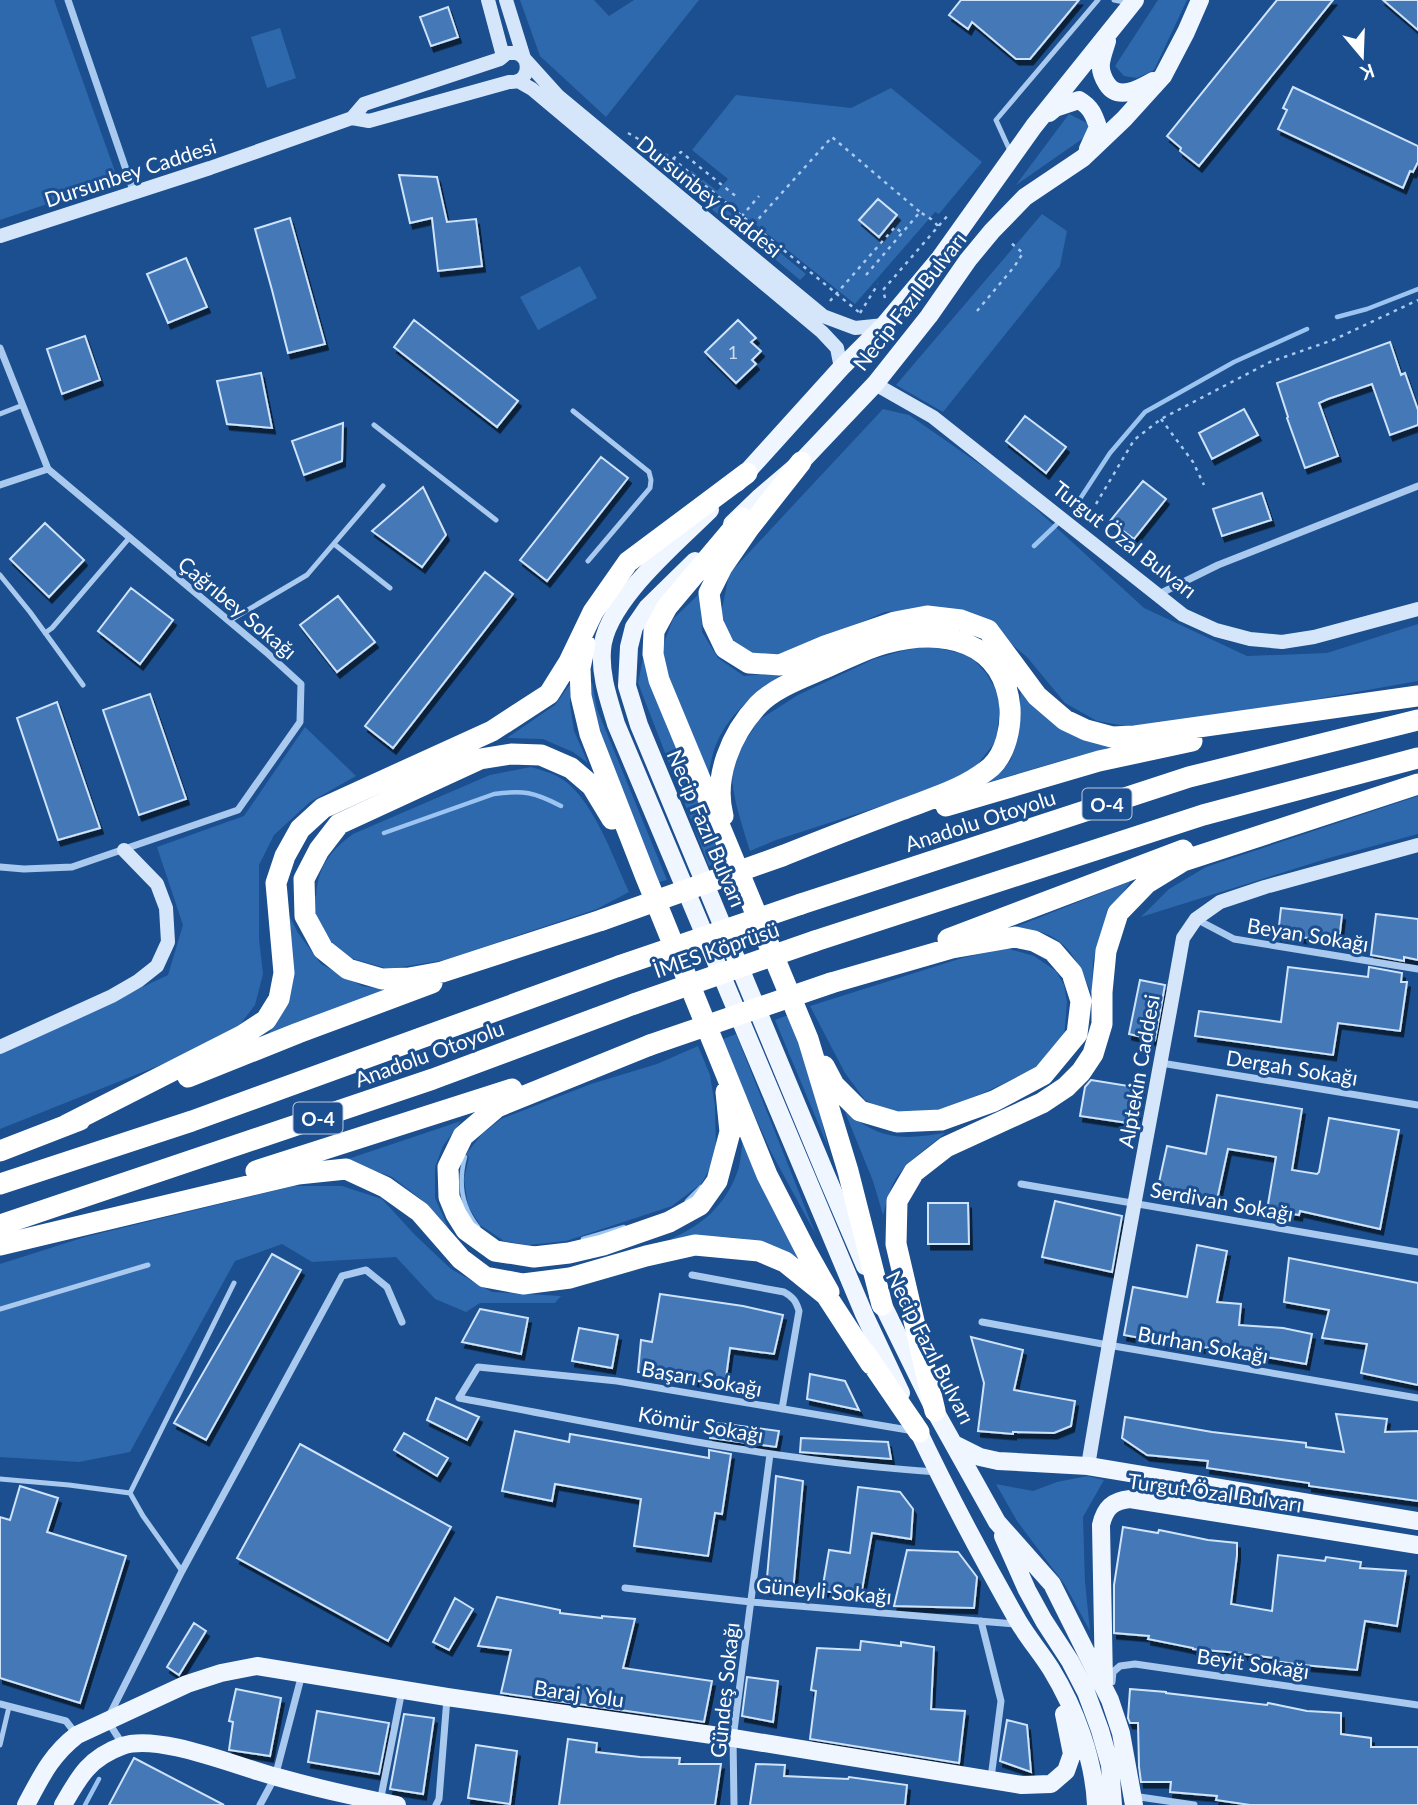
<svg xmlns="http://www.w3.org/2000/svg" width="1418" height="1805" font-family="Lato,sans-serif">
<defs>
<filter id="shadow"><feDropShadow dx="3" dy="5.5" stdDeviation="0" flood-color="#0009"/></filter>
</defs>
<rect width="100%" height="100%" fill="#1b4f8f"/>
<path fill="#2e69ad" d="M0,0H54L118,180L0,220Z
M520,0H594L609,16L634,0H699L606,117L540,56Z
M1158,0H1187L1154,70L1137,78L1124,76L1115,66Z
M280,28L296,78L267,88L251,37Z
M891,88L982,162L939,214L935,212L855,304L690,172L692,171L717,191L728,179L692,150L736,95L851,108Z
M1069,114L1087,123L1089,128L1085,137L1016,185Z
M673,165L732,214L726,221L667,172Z
M1042,214L1067,231L1060,266L943,412L896,385Z
M744,223L806,274L800,280L739,229Z
M580,266L597,298L538,330L520,297Z
M883,409L909,415L1011,486L1144,608L1247,656L1327,653L1418,624V681L1317,699L1137,728L1097,721L1065,703L1027,657L975,614L939,608L885,612L800,648L774,657L754,654L734,643L719,624L729,574Z
M701,592L702,632L718,658L744,676L785,672C756,692 726,715 714,750C711,759 710,769 707,778L667,677L662,648L673,619Z
M928,646L964,654L975,661L986,673L996,690L1000,708L996,741L973,770L931,790L776,840L750,851C743,827 725,779 735,757C739,747 748,737 754,728L751,725L798,695L874,659L902,651Z
M643,658L668,730L727,860L709,866L638,683Z
M592,682L597,709L667,880L655,883L590,714L585,683Z
M570,684V704L574,731L588,763L573,752L543,739L507,738L555,705Z
M1021,685L1123,744L1060,761L989,782L1011,760L1018,729Z
M305,727L356,776L310,802L274,835L259,865V939L263,974L255,1005L236,1030L168,1062L0,1129V1054L168,975L183,925L157,847L244,816Z
M531,767C540,770 549,772 557,776C592,794 613,858 629,892L597,909L445,960L389,969L350,958L326,937L314,914L312,896H316C318,866 330,851 353,834L490,775Z
M1418,796V834L1329,858L1141,917L1169,889L1206,867Z
M1131,881L1107,916L1093,961L1092,995C1082,971 1072,944 1046,934C1037,930 1024,930 1013,928Z
M289,915L298,933L321,964L362,986L387,990L267,1036C294,996 294,961 289,915Z
M1006,948L1034,956L1056,971L1064,985L1067,1002L1064,1038L1037,1067L990,1090L942,1110L908,1114L883,1109L865,1100L845,1073L810,1006L962,958Z
M788,1015L810,1073L828,1147L775,1020Z
M736,1034L816,1235L771,1152L721,1040Z
M698,1046L710,1075L715,1106L716,1156L702,1183L672,1206L566,1241L528,1245L504,1241L480,1225L468,1206L464,1179L469,1157L466,1154L482,1134L501,1119L591,1084L657,1064Z
M845,1112C883,1140 899,1140 945,1133C930,1146 911,1158 899,1174C890,1185 887,1202 883,1215L873,1181Z
M461,1121L443,1146L435,1167V1198L452,1236L422,1200L392,1177L345,1160Z
M743,1140L808,1263C789,1255 770,1245 750,1240C724,1234 697,1238 671,1239C703,1224 724,1207 737,1173C741,1163 741,1150 743,1140Z
M294,1186H342L382,1199L415,1235L451,1269L492,1292L561,1296L555,1303H480L466,1312L435,1299L396,1257L312,1262L282,1244L235,1261L130,1452L79,1462L0,1457V1264L85,1237Z
M1087,1476L1104,1480L1083,1517L1085,1582L1090,1631L1065,1585L1017,1521L996,1484L1033,1491L1057,1482Z"/>
<g fill="none" stroke-linecap="round" stroke-linejoin="round">
<path stroke="#9cc4f0" stroke-width="4.5" d="M1337,317L1367,309L1418,289
M1076,505L1110,453L1145,412L1234,362L1307,329
M1034,546L1057,524
M384,833L494,794C524,790 534,792 561,806
M465,1157C458,1183 461,1206 478,1227
M687,1201L701,1187
M583,1239L624,1227
M85,1805L99,1779"/>
</g>
<path fill="#4478b7" stroke="#cfe3fa" stroke-width="2" filter="url(#shadow)" d="M961,0H1079L1030,59H1016L972,22L968,29L949,15Z
M1277,0H1333L1199,166L1180,151L1181,148L1167,136Z
M1383,0H1418V30Z
M448,7L458,37L431,46L420,17Z
M1293,87L1418,146V162L1413,172L1410,171L1403,188L1278,129L1287,110L1283,108Z
M399,175L437,177L447,222L476,219L482,266L438,271L432,218L410,223Z
M878,199L897,215L879,237L859,220Z
M290,218L325,344L288,353L272,290L255,229Z
M186,258L207,307L168,323L147,274Z
M414,320L518,401L497,427L394,347Z
M738,320L756,338L751,342L761,351L752,360L756,364L736,383L705,352Z
M85,336L100,380L62,394L47,349Z
M1390,342L1401,375L1405,373L1418,410V425L1390,435L1372,384L1328,399L1319,403L1338,456L1305,468L1287,418L1288,417L1277,383Z
M261,373L272,428L227,424L217,381Z
M1244,409L1258,435L1212,459L1199,433Z
M1025,416L1066,447L1046,473L1006,441Z
M343,423L342,461L304,475L292,441Z
M601,457L628,478L547,581L520,560Z
M1143,481L1166,499L1134,539L1110,521Z
M423,487L446,535L422,567L372,531Z
M1262,493L1271,520L1222,536L1213,509Z
M45,523L84,560L49,597L10,559Z
M485,572L513,594L393,748L365,726Z
M131,588L173,620L140,664L98,631Z
M338,596L375,642L337,672L300,625Z
M150,694L186,799L139,815L103,710Z
M57,702L100,828L58,840L17,718Z
M1281,908L1342,915L1339,941L1278,935Z
M1376,914L1418,919V960L1404,957V961L1371,955Z
M1288,967L1368,977L1369,967L1402,973L1401,982H1407L1400,1031L1338,1023L1333,1055L1195,1036L1199,1011L1281,1022Z
M1140,980L1165,985L1155,1040L1129,1034Z
M1091,1080L1141,1088L1135,1124L1080,1116L1085,1087Z
M1217,1095L1302,1109L1292,1170L1317,1174L1319,1172L1329,1118L1399,1130L1380,1229L1300,1211L1299,1215L1267,1210L1276,1157L1228,1149L1217,1200L1158,1187L1167,1146L1206,1154Z
M1055,1201L1122,1216L1112,1272L1042,1257Z
M928,1203H968L969,1244H928Z
M1197,1245L1227,1251L1217,1302L1241,1304L1239,1325L1283,1328L1312,1334L1306,1364L1254,1355L1245,1350L1183,1346L1124,1335L1133,1287L1187,1297Z
M272,1254L301,1270L206,1440L174,1423Z
M1289,1258L1418,1283V1385L1361,1373L1367,1344L1322,1338L1329,1310L1284,1302Z
M660,1294L743,1306L783,1315L774,1354L730,1348L725,1385L638,1372L641,1340L652,1342Z
M480,1309L528,1318L521,1354L462,1342Z
M579,1328L618,1335L612,1368L572,1361Z
M971,1337L1023,1350L1014,1390L1075,1401L1071,1426L1054,1433L1013,1432V1434L978,1431L984,1383Z
M810,1374L845,1381L859,1410L807,1399Z
M436,1398L479,1417L467,1440L427,1420Z
M1336,1414L1387,1419L1385,1432L1418,1431V1501L1309,1486V1483L1207,1468L1208,1461L1147,1455L1122,1438L1125,1417L1212,1432L1306,1443V1447L1344,1452Z
M710,1422L779,1431L776,1447L710,1438Z
M515,1431L569,1442L570,1434L709,1458V1450L731,1454L722,1514L715,1513L708,1556L634,1546L641,1499L555,1484L552,1501L502,1491Z
M404,1433L448,1458L437,1476L394,1450Z
M801,1438L888,1442L891,1459L800,1452Z
M300,1444L451,1527L388,1641L237,1558Z
M776,1476L803,1481L793,1592L766,1589Z
M20,1486L58,1498L47,1532L126,1556L80,1703L0,1678V1517L10,1520Z
M858,1487L900,1492L913,1509L911,1539L872,1533L861,1596L822,1591L829,1550L850,1553Z
M1123,1527L1158,1533L1159,1530L1208,1540L1237,1543V1555L1231,1604L1272,1611L1278,1555L1325,1561L1326,1557L1361,1562L1360,1568L1406,1571L1397,1626L1365,1621L1357,1670L1303,1665L1274,1661V1658L1228,1652L1193,1649V1648L1148,1639L1149,1636L1114,1633V1585Z
M907,1550L958,1552L977,1577L974,1608L894,1606Z
M497,1597L560,1610V1613L602,1618V1616L635,1619L623,1668L712,1681L704,1722L501,1693L511,1650L478,1646Z
M455,1598L473,1609L449,1650L433,1642Z
M194,1623L206,1631L179,1675L167,1667Z
M861,1641L901,1646V1642L934,1647L931,1709L965,1711L959,1763L810,1739L816,1691L811,1690L817,1648L860,1650Z
M747,1677L778,1681L773,1722L742,1716Z
M236,1689L281,1698L270,1756L229,1750L233,1722L229,1721Z
M1130,1689L1166,1692V1693L1267,1705L1268,1703L1307,1711L1341,1713V1734L1371,1738V1747H1418V1805H1250L1216,1800L1217,1796L1170,1792L1171,1782H1141L1139,1767L1138,1723H1130L1128,1718Z
M317,1711L389,1723L379,1774L308,1762Z
M404,1714L434,1718L423,1794L390,1789Z
M1007,1720L1027,1725L1031,1772L1000,1761Z
M568,1739L597,1743L596,1752L640,1757L680,1758L679,1764H721L715,1805H559Z
M476,1745L517,1751L510,1804L468,1798Z
M134,1758L224,1805H109Z
M756,1764L785,1765L784,1776L848,1779L849,1777L907,1785L905,1805H750Z"/>
<g fill="none" stroke-linecap="round" stroke-linejoin="round">
<path stroke="#a9c9ee" stroke-width="2.5" stroke-dasharray="3.5 5" stroke-linecap="butt" d="M628,133L673,159L860,313
M673,159L681,152L738,198
M736,223L759,196
M753,225L832,137L920,212
M866,275L920,212L931,219L939,227
M885,298L883,290L949,214
M830,301L895,227L902,233
M977,311L1014,267L1023,253L1011,243
M860,313L878,284
M1161,419L1193,462L1204,485
M1096,504L1134,440L1161,419L1270,362L1333,340L1418,300"/>
<path stroke="#a9c9ee" stroke-width="5" d="M1114,0L1129,3
M1011,153L996,120L1098,0
M573,411L649,472L651,480L650,488L588,561
M0,414L23,405
M374,425L496,520
M334,544L390,588
M0,575L30,612L83,685
M229,621L307,575L383,486
M45,633L52,628L130,537
M0,1309L148,1265
M0,1479L69,1485L130,1493L143,1516L182,1571
M130,1493L234,1283
M0,1745L9,1707"/>
<path stroke="#a9c9ee" stroke-width="7" d="M68,0L134,193
M0,348L48,469L266,652L301,684L300,722L238,810L72,867L24,869L0,867
M0,485L48,469
M1157,595L1218,565L1418,486
M1196,919L1234,939L1418,969
M1161,1063L1418,1105
M1021,1184L1418,1252
M692,1275L784,1292C793,1297 796,1301 799,1311L782,1409
M982,1322L1108,1345L1418,1398
M914,1431L617,1381L478,1367L459,1398C617,1427 777,1462 938,1472
M625,1588L751,1602L1015,1624
M981,1621L1001,1701L991,1778
M1112,1682L1113,1672L1120,1666L1135,1664L1418,1705
M0,1704L66,1721L76,1734
M123,1745L107,1720L182,1571L342,1276L366,1270L387,1287L402,1322
M1133,1796L1194,1805
M380,1802L402,1690
M260,1805L275,1777L302,1674
M436,1805L439,1799L447,1698
M734,1805L733,1738L770,1454"/>
<path stroke="#d6e6fa" stroke-width="14" d="M488,0L503,56
M506,0L524,58
M518,81L532,89L822,332L837,348L841,368
M352,118L364,104L500,59L507,53H516L521,55L558,96L823,316L855,328L884,325
M0,236L210,168L352,118L369,121L509,82C522,83 529,74 526,62
M875,384L933,417L1183,615L1216,630L1250,639L1282,642L1314,637L1418,609
M0,1047L112,996L138,981L157,966L168,942L166,908L157,884L124,850
M1088,1466C1117,1289 1152,1114 1183,938L1196,919L1220,902L1265,887L1418,845"/>
<path stroke="#f0f6ff" stroke-width="18" d="M1107,41C1105,48 1102,55 1101,63C1100,71 1103,78 1107,84C1118,101 1139,89 1153,81
M1049,113L1055,108L1079,100C1091,107 1094,115 1098,127L1088,149
M737,483L841,368L884,325L940,258L1034,126L1135,0
M710,510C677,543 605,602 602,650C600,676 609,700 616,724L864,1314L901,1393
M732,524L760,497L801,462L875,384L929,316L968,260L992,231L1025,197L1083,158L1124,119L1163,76L1186,32L1200,0
M695,561L647,608L634,627L629,647L627,686L639,725L826,1175L865,1266
M878,1295L935,1411L997,1522L1052,1584L1110,1700L1121,1733L1134,1805
M914,1422C946,1490 981,1556 1018,1621C1028,1638 1041,1653 1051,1669C1075,1708 1094,1759 1096,1805
M954,1444L980,1457L998,1461L1088,1466L1418,1521
M1003,1536L1027,1590L1044,1621L1070,1661L1086,1692L1100,1730L1110,1765L1113,1805
M1104,1683L1101,1525C1105,1508 1112,1501 1130,1499L1418,1545
M26,1805C41,1777 51,1755 77,1735L187,1684L221,1673L257,1666L447,1697L733,1738L1022,1785L1051,1784L1066,1771L1072,1754L1064,1714
M63,1805C79,1777 89,1758 122,1746C159,1733 238,1767 277,1777C316,1788 356,1797 397,1805"/>
<path stroke="#fff" stroke-width="21" d="M801,462L749,528L722,567L709,593L713,623L725,648L749,663L780,665L825,646L895,622L927,616L961,620L988,630L1037,696L1065,720L1086,730L1112,737L1135,736L1418,696
M742,518L667,607L654,631L653,654L659,680L808,1039L848,1171L882,1305
M585,644L580,668L581,696L590,734L645,875L767,1175L807,1253L829,1292
M946,806L1099,761L1192,741
M723,816C713,777 731,734 758,705C775,687 805,677 827,667C846,659 866,648 886,643C943,628 1004,640 1010,708C1011,727 1006,753 991,767C965,789 932,798 901,810C861,825 822,840 782,856
M801,904L1189,777L1418,720
M602,920L442,972L409,978L382,979L348,969L323,949L305,916L304,879L319,850L339,824L480,759L511,754L541,755L571,768L592,786L612,819
M948,939L1183,850
M815,941L1203,815L1418,758
M650,1045L497,1107L463,1136L448,1167L449,1197L456,1214L466,1230L495,1251L534,1257L569,1253L603,1245L669,1222L700,1205L717,1181L730,1132L726,1092
M824,1066L834,1085L860,1111L897,1122L941,1120L994,1101L1043,1075L1077,1034L1081,1001L1072,973L1053,951L1034,941L1015,937L952,948L831,983
M188,1077L298,1033L432,983
M66,1125L243,1035L266,1020L279,999L284,973L276,883L285,856L300,829L323,808L492,731L549,694L569,662L593,612L628,562L747,473
M0,1151L80,1120
M256,1171L512,1089
M0,1184L192,1121L619,966
M0,1225L433,1079L634,1004
M0,1245L298,1174L346,1169L385,1187L420,1212L461,1259L485,1277L523,1284L570,1278L646,1256L695,1245L759,1251L785,1262L826,1295L871,1364
M865,1353L919,1432
M935,1411L896,1244L897,1201L914,1172L946,1147L1042,1103L1066,1087L1081,1072L1093,1054L1102,1024V992L1106,951L1118,913L1147,883L1183,861L1418,784"/>
<path stroke="#fff" stroke-width="21" d="M602,920L782,856
M619,966L801,904
M634,1004L815,941
M650,1045L831,983"/>
</g>
<g text-anchor="middle" dominant-baseline="central" stroke-width="6" stroke-linejoin="round" paint-order="stroke">
<g font-size="18" fill="#d0dded">
<text x="733" y="352">1</text>
</g>
<g fill="#1b4f8f" stroke="#bbcadd" stroke-width="2">
<rect x="1082.5" y="788.5" width="49" height="31" rx="5"/>
<rect x="293.5" y="1102.5" width="49" height="31" rx="5"/>
</g>
<g font-size="19" font-weight="bold" fill="#fff">
<text x="1107" y="804">O-4</text>
<text x="318" y="1118">O-4</text>
</g>
<g font-size="21" fill="#fff" stroke="#1b4f8f">
<text transform="translate(130 172) rotate(-18)">Dursunbey Caddesi</text>
<text transform="translate(710 196) rotate(39)">Dursunbey Caddesi</text>
<text transform="translate(909 301) rotate(-52)">Necip Fazıl Bulvarı</text>
<text transform="translate(1125 539) rotate(38)">Turgut Özal Bulvarı</text>
<text transform="translate(238 607) rotate(40)">Çağrıbey Sokağı</text>
<text transform="translate(980 820) rotate(-18)">Anadolu Otoyolu</text>
<text transform="translate(707 828) rotate(67)">Necip Fazıl Bulvarı</text>
<text transform="translate(1308 934) rotate(9)">Beyan Sokağı</text>
<text transform="translate(716 949) rotate(-19)">İMES Köprüsü</text>
<text transform="translate(429 1053) rotate(-20)">Anadolu Otoyolu</text>
<text transform="translate(1292 1067) rotate(9)">Dergah Sokağı</text>
<text transform="translate(1138 1071) rotate(-80)">Alptekin Caddesi</text>
<text transform="translate(1222 1201) rotate(10)">Serdivan Sokağı</text>
<text transform="translate(1203 1344) rotate(10)">Burhan Sokağı</text>
<text transform="translate(931 1347) rotate(63)">Necip Fazıl Bulvarı</text>
<text transform="translate(702 1378) rotate(10)">Başarı Sokağı</text>
<text transform="translate(701 1424) rotate(10)">Kömür Sokağı</text>
<text transform="translate(1215 1492) rotate(8)">Turgut Özal Bulvarı</text>
<text transform="translate(824 1590) rotate(5)">Güneyli Sokağı</text>
<text transform="translate(1253 1663) rotate(8)">Beyit Sokağı</text>
<text transform="translate(724 1690) rotate(-84)">Gündeş Sokağı</text>
<text transform="translate(579 1693) rotate(8)">Baraj Yolu</text>
</g>
</g>
<g transform="translate(1362 56) rotate(161)" stroke="#1b4f8f" stroke-width="5" paint-order="stroke">
<path d="M0-5L12 26L0 18L-12 26Z" fill="#ffffff"/>
<text y="-10" font-size="19" font-weight="bold" text-anchor="middle" fill="#ffffff">K</text>
</g>
</svg>
